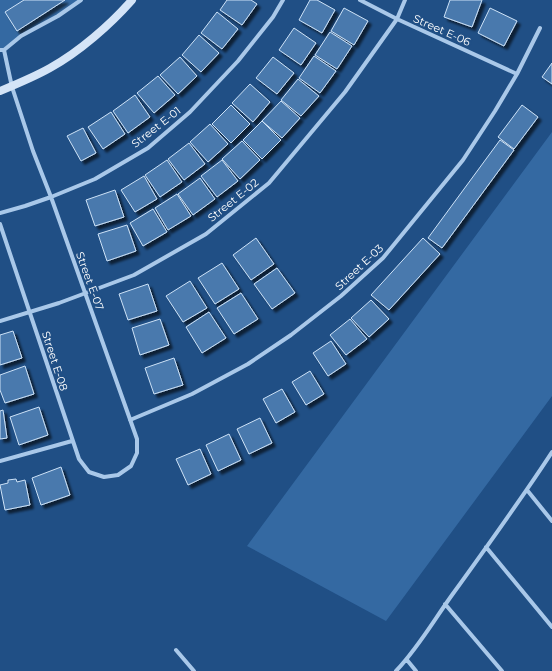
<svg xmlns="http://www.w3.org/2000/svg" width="552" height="671" font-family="Montserrat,sans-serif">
<defs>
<filter id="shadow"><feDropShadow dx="3.5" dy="3.5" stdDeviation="1" flood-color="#0009"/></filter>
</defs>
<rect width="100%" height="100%" fill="#204f85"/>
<path fill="#3469a2" d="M0,0H81L21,36L4,50H0Z
M552,132V396L386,621L247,546Z"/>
<path fill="#4979ad" stroke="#cde2f7" filter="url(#shadow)" d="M24,0H65L17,31L5,12Z
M227,0H251L257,4L242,25L220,10Z
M310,0H317L335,10L322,33L299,20Z
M450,0H482L472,27L444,17Z
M344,8L368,21L354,45L331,31Z
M490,8L517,21L504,46L478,33Z
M217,12L238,29L222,49L201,33Z
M294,28L316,43L301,65L279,50Z
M330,32L352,46L337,69L315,55Z
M199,35L219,53L201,72L182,55Z
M314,56L336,71L320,93L299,78Z
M180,57L197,76L178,94L160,75Z
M273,57L294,73L277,94L256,78Z
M552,63V84L542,77Z
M158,76L175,95L154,113L137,93Z
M298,79L319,96L301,116L281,100Z
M250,84L270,102L253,122L232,103Z
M135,95L150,117L128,133L113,111Z
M281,101L300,118L282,138L262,121Z
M231,105L250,124L231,143L212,124Z
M522,105L538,117L514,149L498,137Z
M111,112L125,134L103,149L88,127Z
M262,121L281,140L262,159L243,140Z
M210,124L228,144L208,162L190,142Z
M83,128L96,153L81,161L67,136Z
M500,140L514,150L442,248L428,238Z
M242,141L260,160L240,179L222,159Z
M189,143L205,164L184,180L168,159Z
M167,160L182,182L160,197L145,175Z
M222,160L238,181L217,197L201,176Z
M144,176L157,199L135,212L121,190Z
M200,178L215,199L193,215L178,194Z
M115,190L124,217L95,226L86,200Z
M177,194L191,216L168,230L155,208Z
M153,209L167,232L143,246L130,223Z
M127,225L136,251L107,261L98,234Z
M256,238L274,264L251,280L233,255Z
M423,238L440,254L389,310L371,295Z
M222,263L239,289L215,304L198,278Z
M277,268L295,293L272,309L254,284Z
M190,281L207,308L183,322L166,296Z
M148,284L157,311L128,320L119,294Z
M241,293L258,319L234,334L217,308Z
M371,300L389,319L369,337L351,318Z
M209,312L226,338L202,353L186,327Z
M160,319L169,345L140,355L132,328Z
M350,319L367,339L346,355L330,335Z
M13,331L22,358L0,365V335Z
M331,341L346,364L328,376L313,353Z
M174,358L183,385L154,394L145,368Z
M25,366L34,394L5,403L0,390V375Z
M310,371L324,394L306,405L292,382Z
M282,389L295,412L276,423L263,399Z
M39,407L48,435L19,445L10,417Z
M3,410L7,438L0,439V411Z
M260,418L272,443L249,454L237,429Z
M229,434L241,460L218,471L206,445Z
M200,449L211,474L188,485L176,459Z
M61,467L70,495L41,505L32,478Z
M16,479L17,482L25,480L30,505L5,510L0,485L8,483V480Z"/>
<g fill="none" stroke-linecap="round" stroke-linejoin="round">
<path stroke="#a9c8e9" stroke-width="4" d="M360,0L397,19L517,74
M0,50H4L21,36L58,16L81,0
M0,213L25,206L51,197L95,179L148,148L190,112L238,61L273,17L283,0
M0,224L79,459L89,472L104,477L118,475L131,466L137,453V439L51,197L33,151L12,87L4,50
M0,321L59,303L134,275L206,234L269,183L345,92L397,19L405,0
M130,420L192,394L248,364L291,335L341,296L383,258L463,160L495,111L517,74L540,28
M0,461L72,441
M527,490L552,521
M486,547L552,627
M445,604L502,671
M176,650L194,671
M407,660L416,671
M396,671C418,648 434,620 452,595C486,548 520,501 552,452"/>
<path stroke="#d4e4f7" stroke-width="8" d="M0,91C17,84 34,77 50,68C79,52 110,25 132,0"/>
</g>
<g text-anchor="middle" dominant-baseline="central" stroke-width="4" stroke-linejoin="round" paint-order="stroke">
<g font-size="11" fill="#fff" stroke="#204f85">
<text transform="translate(442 30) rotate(24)">Street E-06</text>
<text transform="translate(156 127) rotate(-38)">Street E-01</text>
<text transform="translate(233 200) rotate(-39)">Street E-02</text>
<text transform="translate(359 267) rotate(-43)">Street E-03</text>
<text transform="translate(90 281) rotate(70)">Street E-07</text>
<text transform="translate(55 361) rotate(72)">Street E-08</text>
</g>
</g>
</svg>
